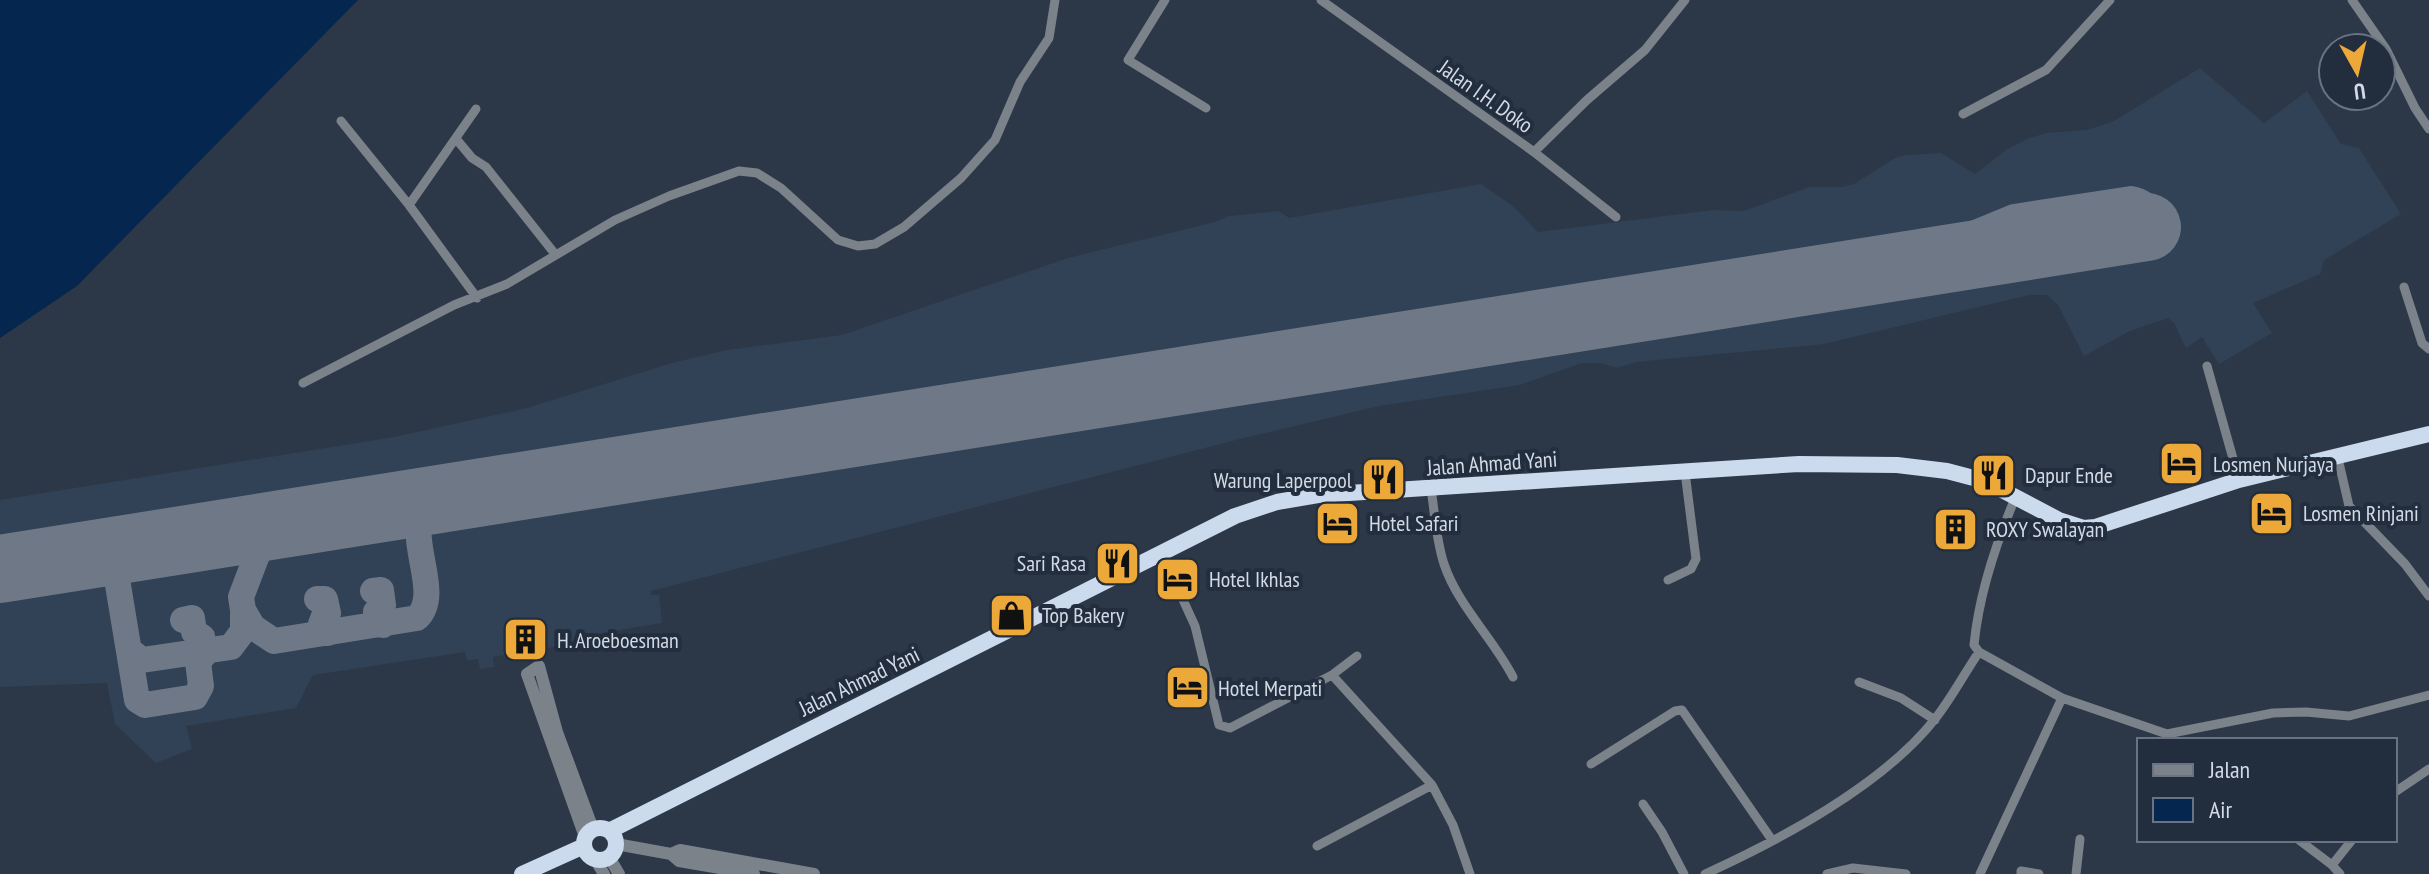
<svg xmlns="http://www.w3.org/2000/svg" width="2429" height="874" font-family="'PT Sans Narrow',sans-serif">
<rect width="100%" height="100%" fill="#2c3848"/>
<path fill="#314156" d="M2200,68L2264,123L2307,91L2341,144L2359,148L2401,214L2324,260L2320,274L2253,303L2272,333L2219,364L2202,337L2186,348L2174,323L2168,318L2130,331L2084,356L2058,305L2047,295H2029L1824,344L1636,362L1617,368L1601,363H1582L1520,385L1379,406L1236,440L651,591V595H659L662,623L601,633L602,638L579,641L580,647L568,649L566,645L493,657L494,667L480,669L478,659L467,661L465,652L313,675L296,708L186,726L192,749L156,763L115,724L107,683L0,687V500L394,437L527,408L672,363L727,350L842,335L1068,258L1215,222L1229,216L1279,211L1289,218L1481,184L1513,206L1538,232L1713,210L1744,211L1809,187H1842L1854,184L1895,158L1906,155L1941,153L1975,174L2006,150L2027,139L2046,133L2087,130L2114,121Z"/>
<path fill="#05264e" d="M0,0H358L77,286L0,338Z"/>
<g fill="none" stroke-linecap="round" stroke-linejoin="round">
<path stroke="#6e7886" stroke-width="26" d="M1890,268L2014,217L2131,199C2152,203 2157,220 2146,237L2129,240L2114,232
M393,506L408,511L417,527
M282,524L265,534L241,597L243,610L253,627L274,641L417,618C443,593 405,540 424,507L440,498
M140,546L125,558L117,579L137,700L145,705L195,697L201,686L198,662L208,650
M89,554L105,563L117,579
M373,591L381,590L383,605L376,612L377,617L383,625
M317,599H325L328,613L324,616L321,624L328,633
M183,620L192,618L194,632L202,637L199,652
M129,650L142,660L231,647L243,631V610"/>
<path stroke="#6e7886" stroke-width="68" d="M0,569L2147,227"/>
<path stroke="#7b828a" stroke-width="9" d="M1165,0L1128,60L1206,108
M1321,0L1534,152L1587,100L1645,50L1685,0
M2352,0L2386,49L2415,108L2429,129
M1963,114L2046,70L2110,0
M341,121L409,205L477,298
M457,140L472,158L486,167L555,254
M1534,152L1616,217
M409,205L476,109
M2404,287L2422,343L2429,349
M2207,366L2239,480
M303,383L454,305L507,284L615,220L669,196L739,171L757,173L781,188L838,240L858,246L875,244L904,227L961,178L995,140L1020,82L1049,38L1055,0
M2337,454L2349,506L2405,564L2429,596
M1431,489C1435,514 1436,540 1444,564C1458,606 1493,638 1513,677
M2016,496C1996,543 1979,593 1974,645L1979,652L2062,698L2167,734L2273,713L2306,712L2349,716L2429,695
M1162,554L1195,626L1219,725L1230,728L1332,675L1357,656
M1668,580L1691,569L1696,559L1685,472
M1332,675L1432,785L1453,825L1470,874
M1859,682L1901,698L1935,720
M1591,764L1675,711L1682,710L1772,840
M2395,792L2429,769
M1643,804L1662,832L1684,874
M2299,840L2332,865L2340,874
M1317,846L1432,785
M2332,865L2352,840
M1705,874C1780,840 1883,785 1935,719C1951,699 1964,674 1979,652
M1827,874L1853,868L1906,874
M1980,874L2062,698
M2021,874V871L2039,874
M2076,874L2080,839"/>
<path stroke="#7b828a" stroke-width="12" d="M585,837L527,674L539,666L557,732L593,829
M616,844L671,854L679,861L754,874
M671,854L680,850L814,874
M609,857L619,874
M595,859L604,874"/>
<path stroke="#ccdaed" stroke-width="16" d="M584 844a16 16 0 1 1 32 0a16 16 0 1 1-32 0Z
M609,831L1235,516L1277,502L1318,495L1799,464L1897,465L1947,471L1985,481L2059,520L2084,528L2095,527L2239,480L2429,434
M522,874L584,846"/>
</g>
<defs>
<symbol id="hotel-square" viewBox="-11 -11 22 22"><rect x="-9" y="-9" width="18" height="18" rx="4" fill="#eca93a" stroke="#222e3e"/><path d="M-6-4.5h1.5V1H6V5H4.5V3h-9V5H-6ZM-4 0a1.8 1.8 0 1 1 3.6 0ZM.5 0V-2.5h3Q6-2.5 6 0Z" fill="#111"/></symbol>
<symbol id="restaurant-square" viewBox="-11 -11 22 22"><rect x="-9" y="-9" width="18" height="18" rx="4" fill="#eca93a" stroke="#222e3e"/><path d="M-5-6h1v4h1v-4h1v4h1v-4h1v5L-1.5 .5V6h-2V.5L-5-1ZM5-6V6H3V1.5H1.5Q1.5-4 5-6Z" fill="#111"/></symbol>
<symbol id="building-square" viewBox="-11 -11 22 22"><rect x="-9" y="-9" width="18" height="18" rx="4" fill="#eca93a" stroke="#222e3e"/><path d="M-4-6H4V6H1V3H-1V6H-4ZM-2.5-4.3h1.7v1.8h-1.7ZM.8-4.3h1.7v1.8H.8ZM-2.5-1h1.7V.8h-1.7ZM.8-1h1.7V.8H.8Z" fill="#111"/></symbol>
<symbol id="shop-square" viewBox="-11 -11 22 22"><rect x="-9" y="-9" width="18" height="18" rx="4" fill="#eca93a" stroke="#222e3e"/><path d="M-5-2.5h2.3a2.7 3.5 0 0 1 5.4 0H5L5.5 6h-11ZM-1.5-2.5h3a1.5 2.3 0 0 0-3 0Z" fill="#111"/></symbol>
</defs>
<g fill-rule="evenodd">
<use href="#hotel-square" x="2156" y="438" width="51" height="51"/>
<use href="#restaurant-square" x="1968" y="450" width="51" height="51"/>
<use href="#restaurant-square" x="1358" y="454" width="51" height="51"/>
<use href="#hotel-square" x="2246" y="488" width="51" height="51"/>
<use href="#hotel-square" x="1312" y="498" width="51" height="51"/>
<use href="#building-square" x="1930" y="504" width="51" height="51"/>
<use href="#restaurant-square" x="1092" y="538" width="51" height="51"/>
<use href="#hotel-square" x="1152" y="554" width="51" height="51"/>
<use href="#shop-square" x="986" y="590" width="51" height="51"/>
<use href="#building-square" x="500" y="614" width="51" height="51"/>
<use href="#hotel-square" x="1162" y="662" width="51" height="51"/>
</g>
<g text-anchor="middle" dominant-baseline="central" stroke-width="8" stroke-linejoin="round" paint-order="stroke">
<g font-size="22" fill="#d3dae5" stroke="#222e3e">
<text transform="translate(1486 96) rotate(35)">Jalan I.H. Doko</text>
<text transform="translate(1492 463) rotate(-4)">Jalan Ahmad Yani</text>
<text transform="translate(859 681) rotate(-26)">Jalan Ahmad Yani</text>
</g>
<g font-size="22" fill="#d3dae5" stroke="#222e3e" text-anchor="start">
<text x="2213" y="464">Losmen Nurjaya</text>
<text x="2025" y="475">Dapur Ende</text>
<text x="1352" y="480" text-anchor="end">Warung Laperpool</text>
<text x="2303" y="513">Losmen Rinjani</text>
<text x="1369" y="523">Hotel Safari</text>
<text x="1986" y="529">ROXY Swalayan</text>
<text x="1086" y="563" text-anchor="end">Sari Rasa</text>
<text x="1209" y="579">Hotel Ikhlas</text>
<text x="1042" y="615">Top Bakery</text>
<text x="557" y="640">H. Aroeboesman</text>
<text x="1218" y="688">Hotel Merpati</text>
</g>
</g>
<rect x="2137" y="738" width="260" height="104" fill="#222e3e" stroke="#697381" stroke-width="2"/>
<rect x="2153" y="764" width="40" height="12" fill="#7b828a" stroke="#697381" stroke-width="2"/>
<text x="2209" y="778" font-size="24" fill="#d3dae5">Jalan</text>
<rect x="2153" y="798" width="40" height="24" fill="#05264e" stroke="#697381" stroke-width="2"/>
<text x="2209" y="818" font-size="24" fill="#d3dae5">Air</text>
<g transform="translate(2357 72) rotate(172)"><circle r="38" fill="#222e3e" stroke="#697381" stroke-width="2"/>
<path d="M0-6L14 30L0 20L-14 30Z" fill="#eca93a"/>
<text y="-12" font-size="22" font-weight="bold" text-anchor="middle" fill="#d3dae5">U</text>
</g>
</svg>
